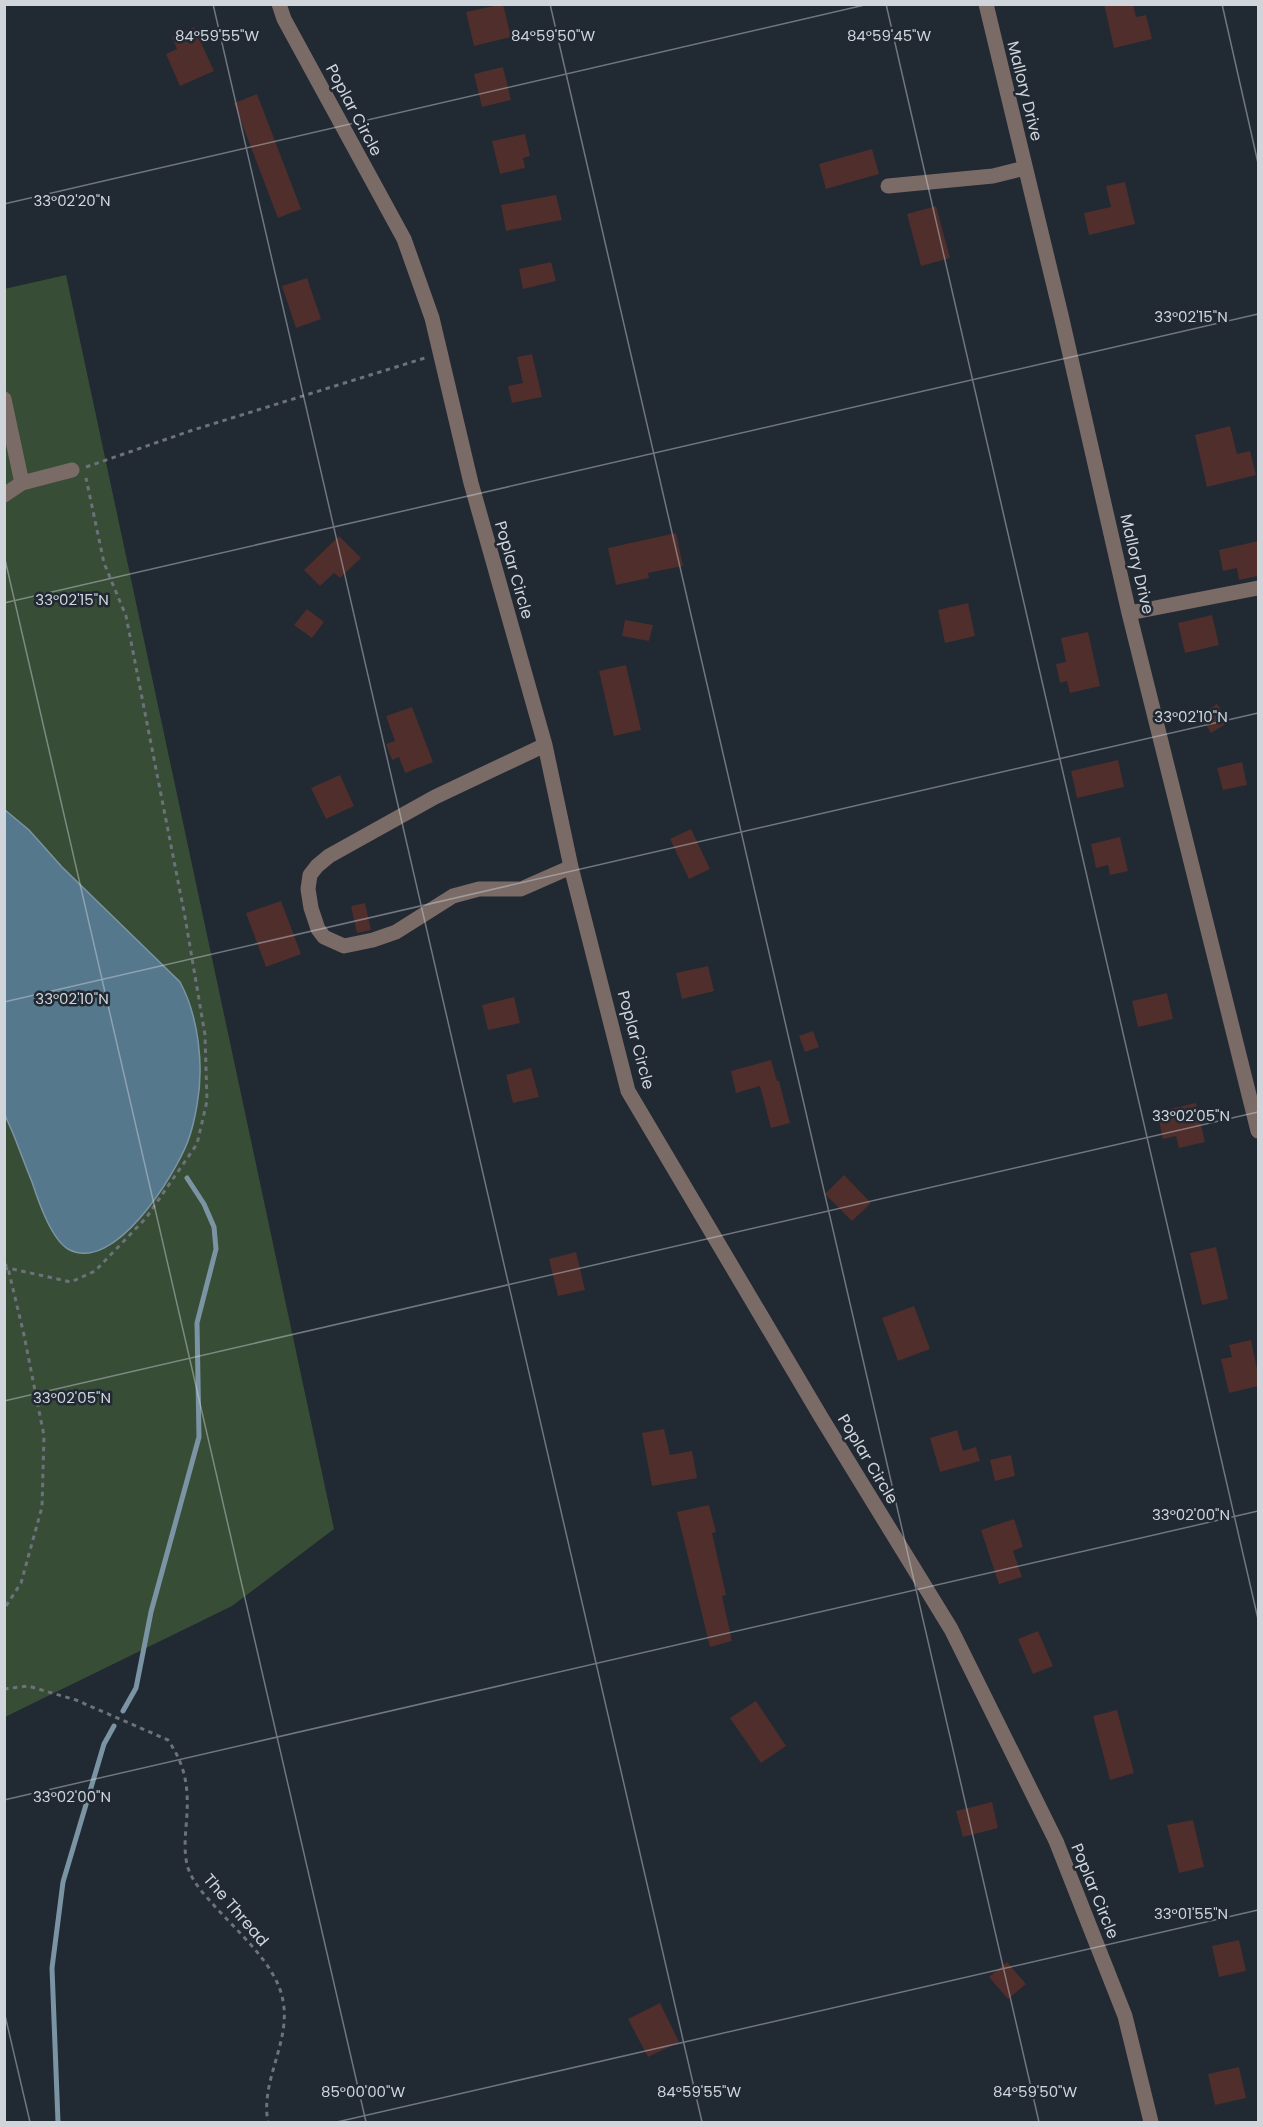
<svg xmlns="http://www.w3.org/2000/svg" width="1263" height="2127" font-family="Poppins,sans-serif">
<rect width="100%" height="100%" fill="#212933"/>
<path fill="#384d36" d="M66,275L334,1529L232,1606L5,1717L4,289Z"/>
<path fill="#56788c" stroke="#7b94a4" stroke-width="1.5" d="M5,810L29,830L62,867L180,982C199,1017 204,1067 197,1105C195,1117 192,1130 188,1141C175,1175 114,1275 68,1249C51,1239 38,1200 32,1182C25,1165 19,1148 12,1131C9,1124 5,1117 4,1110C1,1079 4,1046 4,1015C4,947 4,878 5,810Z"/>
<g fill="none" stroke-linecap="round" stroke-linejoin="round">
<path stroke="#7b94a4" stroke-width="5" d="M123,1711L136,1688L151,1612L199,1437L197,1323L216,1249L214,1227L204,1204L187,1178
M58,2122L52,1968L63,1882L104,1744L114,1726"/>
</g>
<path fill="#4f2e2c" d="M503,4L511,37L474,46L466,12Z
M1104,4H1133L1136,17L1146,15L1152,39L1114,48Z
M194,27L214,71L180,86L166,54L177,49L172,37Z
M503,67L511,100L482,107L474,74Z
M257,94L301,209L278,218L234,103Z
M525,134L530,156L523,158L525,168L500,174L492,141Z
M872,149L879,174L826,189L819,164Z
M1125,182L1135,224L1089,235L1084,213L1111,207L1106,186Z
M556,195L562,220L506,231L501,205Z
M936,206L950,258L921,266L907,214Z
M551,262L556,281L523,289L519,269Z
M307,278L321,319L296,328L282,286Z
M532,354L542,397L512,403L508,386L523,383L517,357Z
M1230,426L1237,454L1250,451L1256,475L1207,487L1195,435Z
M676,533L683,566L648,573L649,578L616,585L608,548Z
M339,536L361,558L340,578L334,573L320,586L304,570Z
M1258,541V576L1239,580L1237,568L1223,571L1219,550Z
M968,603L975,636L945,643L938,610Z
M307,609L324,622L312,638L294,625Z
M1212,615L1219,645L1185,653L1178,623Z
M625,620L653,625L649,641L622,636Z
M1088,632L1100,686L1070,693L1067,681L1060,683L1056,664L1066,662L1061,638Z
M626,665L641,730L614,736L599,671Z
M1217,704L1229,722L1211,733L1200,715Z
M412,707L433,762L405,773L399,757L392,760L386,744L395,741L386,716Z
M1118,760L1124,787L1077,798L1071,771Z
M1242,762L1247,785L1223,790L1217,768Z
M340,775L354,806L326,819L311,788Z
M691,829L710,869L689,879L670,839Z
M1120,837L1128,871L1110,875L1108,865L1096,868L1091,844Z
M281,901L301,954L266,967L246,913Z
M365,903L371,930L357,933L351,906Z
M708,966L714,991L682,999L676,973Z
M1167,993L1173,1019L1138,1027L1132,1001Z
M514,997L520,1023L488,1030L482,1005Z
M813,1031L819,1047L805,1052L799,1036Z
M771,1060L777,1081H779L790,1123L771,1128L760,1086L736,1093L731,1071Z
M531,1068L539,1097L513,1103L506,1075Z
M1196,1103L1205,1142L1179,1148L1176,1136L1163,1139L1157,1112Z
M844,1175L871,1203L852,1221L825,1194Z
M1216,1247L1228,1299L1202,1305L1190,1253Z
M576,1252L585,1290L558,1296L549,1259Z
M914,1306L930,1349L898,1361L882,1318Z
M1251,1340L1258,1374V1386L1229,1393L1221,1359L1232,1357L1229,1345Z
M664,1429L670,1455L692,1451L697,1478L652,1486L642,1433Z
M957,1430L963,1451L976,1447L980,1461L940,1472L930,1438Z
M1011,1455L1015,1476L995,1481L990,1460Z
M709,1505L716,1532L712,1533L726,1595L722,1596L732,1641L710,1647L677,1512Z
M1014,1519L1023,1547L1013,1551L1022,1577L999,1584L981,1530Z
M1038,1631L1053,1666L1033,1674L1018,1639Z
M756,1701L786,1746L761,1763L730,1718Z
M1117,1710L1134,1773L1110,1780L1093,1716Z
M992,1802L998,1828L963,1837L956,1811Z
M1193,1820L1204,1867L1179,1873L1167,1825Z
M1239,1940L1246,1971L1219,1977L1212,1946Z
M1007,1962L1026,1984L1008,1999L989,1977Z
M660,2003L679,2042L648,2057L628,2019Z
M1239,2067L1246,2098L1215,2105L1208,2074Z"/>
<g fill="none" stroke-linecap="round" stroke-linejoin="round">
<path stroke="#6c727b" stroke-width="3" stroke-dasharray="4.5 4.5" stroke-linecap="butt" d="M86,467L190,431L425,358
M4,1263L8,1268L24,1335L44,1436L42,1507L21,1583L4,1609
M4,1270L8,1268L71,1282L95,1271L146,1218L197,1144L207,1101L205,1035L185,917L126,616L104,563L86,478
M4,1689L28,1686L76,1700L168,1740C188,1769 189,1793 186,1827C185,1840 184,1855 188,1868C193,1882 202,1892 211,1902C235,1930 277,1964 283,2001C291,2042 260,2081 268,2122"/>
<path stroke="#7b6b66" stroke-width="15" d="M279,4L284,19L404,239L432,318L471,483L545,745L571,867L628,1091L821,1417L951,1629L1056,1841L1125,2016L1151,2122
M986,4L1061,315L1129,613L1258,1131
M888,186L993,176L1025,168
M4,399L22,483L72,470
M4,495L22,483
M1129,613L1258,588
M545,745L435,797L329,856L317,866L310,875L308,889L311,908L318,929L324,937L344,946L373,940L396,932L453,896L479,889H521L571,867"/>
</g>
<path fill="none" stroke="#d0d5dc" stroke-width="1.5" stroke-opacity="0.45" d="M213,4L702,2122M550,4L1039,2122M886,4L1258,1619M1222,4L1258,163M4,204L869,4M4,555L366,2122M4,603L1258,314M4,1002L1258,713M4,1401L1258,1112M4,1800L1258,1511M4,2011L30,2122M337,2122L1258,1910"/>
<g text-anchor="middle" dominant-baseline="central" stroke-width="5" stroke-linejoin="round" paint-order="stroke">
<g font-size="16" fill="#d0d5dc" stroke="#212933">
<text transform="translate(1025 91) rotate(76)">Mallory Drive</text>
<text transform="translate(354 110) rotate(62)">Poplar Circle</text>
<text transform="translate(1137 564) rotate(77)">Mallory Drive</text>
<text transform="translate(514 570) rotate(74)">Poplar Circle</text>
<text transform="translate(636 1040) rotate(75)">Poplar Circle</text>
<text transform="translate(868 1459) rotate(59)">Poplar Circle</text>
<text transform="translate(1095 1891) rotate(68)">Poplar Circle</text>
<text transform="translate(236 1910) rotate(49)">The Thread</text>
</g>
</g>
<g font-size="15" text-anchor="middle" fill="#d0d5dc" stroke="#212933" stroke-width="5" stroke-linejoin="round" paint-order="stroke">
<text x="217" y="41">84°59'55"W</text>
<text x="553" y="41">84°59'50"W</text>
<text x="889" y="41">84°59'45"W</text>
<text x="72" y="206">33°02'20"N</text>
<text x="1191" y="322">33°02'15"N</text>
<text x="72" y="605">33°02'15"N</text>
<text x="1191" y="722">33°02'10"N</text>
<text x="72" y="1004">33°02'10"N</text>
<text x="1191" y="1121">33°02'05"N</text>
<text x="72" y="1403">33°02'05"N</text>
<text x="1191" y="1520">33°02'00"N</text>
<text x="72" y="1802">33°02'00"N</text>
<text x="1191" y="1919">33°01'55"N</text>
<text x="363" y="2097">85°00'00"W</text>
<text x="699" y="2097">84°59'55"W</text>
<text x="1035" y="2097">84°59'50"W</text>
</g>
<rect width="1263" height="2127" fill="none" stroke="#d0d5dc" stroke-width="12"/>
</svg>
